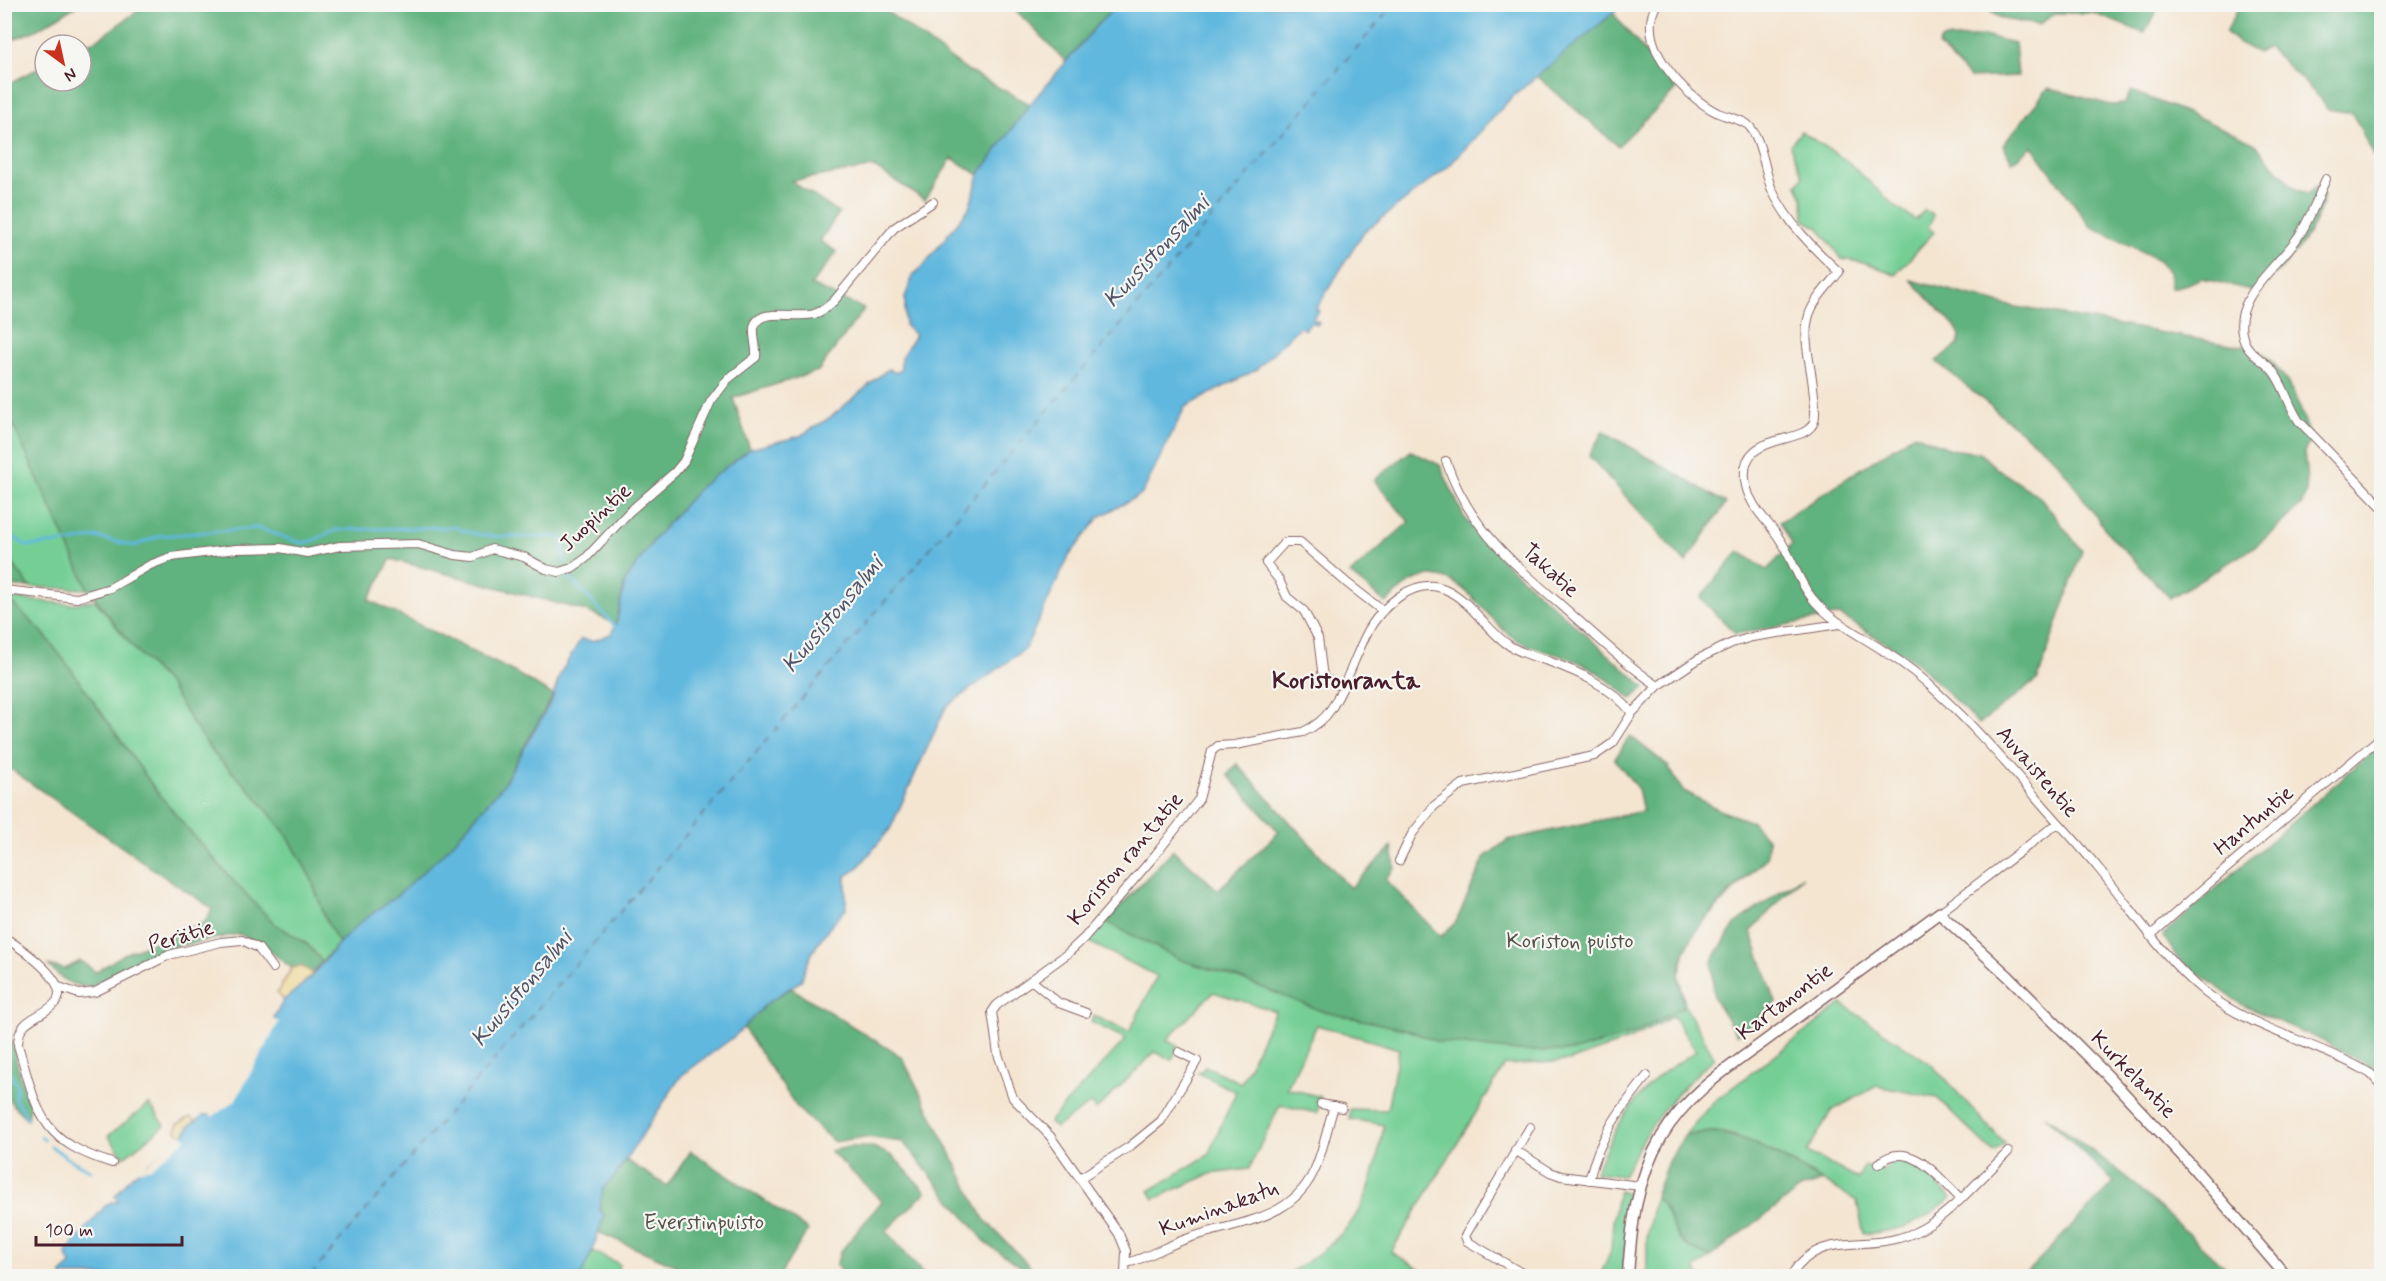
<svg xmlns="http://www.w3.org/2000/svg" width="2386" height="1281" font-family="Mynerve,sans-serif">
<rect width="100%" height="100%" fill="#f6f6f2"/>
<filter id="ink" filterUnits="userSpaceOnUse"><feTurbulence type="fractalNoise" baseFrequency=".0167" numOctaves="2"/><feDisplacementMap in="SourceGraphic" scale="12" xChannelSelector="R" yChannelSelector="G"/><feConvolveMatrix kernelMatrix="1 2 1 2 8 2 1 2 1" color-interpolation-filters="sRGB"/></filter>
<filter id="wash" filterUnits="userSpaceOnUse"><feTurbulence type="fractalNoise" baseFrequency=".008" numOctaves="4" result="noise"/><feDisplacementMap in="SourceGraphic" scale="24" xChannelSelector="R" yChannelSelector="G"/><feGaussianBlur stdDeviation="1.35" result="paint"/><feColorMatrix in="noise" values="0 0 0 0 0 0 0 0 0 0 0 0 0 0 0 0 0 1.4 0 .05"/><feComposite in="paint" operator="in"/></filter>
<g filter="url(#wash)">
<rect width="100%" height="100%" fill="#f4e5d1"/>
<path fill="#75cf95" stroke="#607760" stroke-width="1.5" d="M1801,131L1847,161L1895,206L1915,220L1925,210L1934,216L1928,227L1934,232L1895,275L1867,263L1841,259L1819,228L1804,220L1803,198L1797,185L1803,177L1790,146Z
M4,407L15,429H17L88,589L30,587L26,582L5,584Z
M7,598L70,604L95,600L132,646L169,685L193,724L215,755L251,791L287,835L311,878L326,920L339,943L322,961L307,944L275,924L237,885L187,828L157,792L70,668L43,633Z
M1630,736L1668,766L1682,790L1721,811L1752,822L1768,840L1767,857L1703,922L1687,943L1679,975L1685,1006L1715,1058C1670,1096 1650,1123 1623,1176L1595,1173C1609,1137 1628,1104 1657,1078C1668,1068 1683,1060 1696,1051L1673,1016L1631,1039L1569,1061L1505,1065L1391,1252L1431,1276H1285C1359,1230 1368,1209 1384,1125L1349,1119L1350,1109L1387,1110L1399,1049L1317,1025L1287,1088L1321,1097L1317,1113L1280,1105L1249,1169L1210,1174L1154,1199L1149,1191L1208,1155L1236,1092L1197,1072L1202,1071L1205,1066L1241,1083L1275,1011L1213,992L1167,1040L1178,1046L1172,1060L1155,1052L1096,1110L1091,1103L1055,1128L1049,1122L1126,1039L1091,1022L1094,1016L1129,1032L1157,976L1087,941L1173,850L1218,890L1279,832L1228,775L1237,764L1350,888L1392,847L1395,868L1385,879L1440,937L1456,922L1485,857L1508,840L1643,811L1638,789L1615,759Z
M1842,1004L1931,1064L2005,1144L1994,1153L1937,1098L1877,1086L1831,1111L1807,1152L1858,1179L1864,1166L1883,1171L1894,1161C1921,1162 1933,1180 1951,1198C1919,1224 1906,1230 1864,1234L1857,1201C1822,1181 1751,1132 1713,1132C1704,1132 1694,1134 1685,1135L1712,1103Z
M149,1104L165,1125L124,1157L108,1136Z
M1619,1190L1630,1194L1623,1276H1600L1611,1250L1613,1220Z
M1655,1197C1667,1207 1670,1222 1677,1235C1684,1247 1698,1252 1710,1257L1695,1269L1700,1276H1647V1235Z
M592,1251L619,1264L617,1276H581Z"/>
<path fill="#60b27e" stroke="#556854" stroke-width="1.5" d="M5,4H78V5L36,30L5,43Z
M877,4L966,70L1030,104L979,175L952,158L925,200L874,167L791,181L839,213L820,241L837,252L811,285L864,309L818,371L733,398L750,449L700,487L656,537L625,581L616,624L586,611L391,559L369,600L514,672L553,695L503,785L480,812L448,849L398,895L361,922L339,943L326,920L311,878L287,835L251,791L215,755L193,724L169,685L132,646L88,589L5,407L4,86L45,65V81H81V47L98,39L146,5Z
M1011,5H1118L1099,23L1066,62Z
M1980,5H2160L2144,33L2093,13H2055L2039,25L2002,19Z
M2237,5H2381V169L2352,113L2327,109L2321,99L2268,47L2258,53L2237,42L2226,32L2236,13Z
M1613,13L1676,90L1618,146L1537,76Z
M1984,36L2015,43L2018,76L1970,78L1938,45L1942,39Z
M2048,88L2111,105L2124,104L2131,91L2200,118L2254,143L2296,190L2309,193L2316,186L2324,197C2314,236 2287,264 2258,292L2201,278L2188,284L2171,288L2169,272L2159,260L2090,226L2032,146L2012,162L2003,145Z
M1911,280L2006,305L2231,345C2238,346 2248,345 2254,348C2286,366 2301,407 2311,440L2304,452L2307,480L2306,493L2302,504L2277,528L2256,546L2170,598L2107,532L2057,461L1936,361L1958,345L1960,337L1957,329Z
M1603,431L1726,503L1686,563L1589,456Z
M1914,434L1951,449L1980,453L1995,467L2041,498L2082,551L2038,679L1979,724L1915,661L1840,615L1736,634L1700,598L1739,551L1767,570L1792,544L1780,522Z
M1411,451L1440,465L1464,517L1506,564L1645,687L1631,699C1616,687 1601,672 1583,664C1561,653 1531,651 1511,636C1486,618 1466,577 1432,576C1414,575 1399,591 1386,603L1350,574L1409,522L1374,480Z
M5,553L30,587H5Z
M4,598H7L43,633L70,668L157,792L187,828L237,885L275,924L307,944L322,961L313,973L301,966L292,968L258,942L239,934L162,949L92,986C72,988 61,979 48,965L65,969L80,961L96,972L124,954L205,922L212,908L163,876L5,765Z
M1630,736L1668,766L1682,790L1721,811L1752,822L1768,840L1767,857C1736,887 1683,929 1679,974C1678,983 1683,996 1685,1006L1633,1034L1575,1051H1517L1438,1042L1408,1030L1321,1011L1238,978L1181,960L1106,922L1173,850L1218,890L1279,832L1228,775L1237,764L1350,888L1392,847L1395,868L1385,879L1441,937L1456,922L1485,857L1508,840L1643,811L1638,789L1615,759Z
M2381,744V1073L2323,1041L2244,1006L2178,959L2163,935Z
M1803,876L1751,931L1776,1003L1737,1035L1714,998L1712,961L1735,924Z
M791,988L902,1057L984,1219L1039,1276H1030L1026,1270L987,1244L903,1142L865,1137L834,1142L798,1109L743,1027L767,1003Z
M10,1035L20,1075L30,1105L28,1120C22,1113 12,1106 8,1098C0,1081 4,1053 10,1035Z
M2044,1115L2123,1174L2234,1276H2023L2114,1183Z
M1713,1132C1754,1138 1787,1161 1823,1181L1800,1189L1710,1257C1698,1252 1684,1247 1677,1235C1670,1222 1667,1207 1655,1197L1668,1161L1685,1135Z
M849,1147H873L893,1156L926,1192L886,1231L925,1276H848L836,1266L840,1252L882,1201L830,1151Z
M691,1151L808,1230L779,1276H700L598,1232L604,1215L599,1209L602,1188L615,1176L626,1160L667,1186Z"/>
<path fill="#eeda9e" stroke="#9c7c64" stroke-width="1.5" d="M301,966L313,973L294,993L284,1000L277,993L292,968Z
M191,1117L196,1121L189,1126L182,1137L176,1130L178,1124Z"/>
<path fill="#61b8de" stroke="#566c84" stroke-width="1.5" d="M1118,5H1621L1613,13L1511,98L1449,166L1363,233L1316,309L1319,311L1312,319L1319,322L1317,325L1311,322L1304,330L1300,326L1256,370L1185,407L1142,494L1099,517L1069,556L1025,649L946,707L890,829L857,869L846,876V909C825,931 809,952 801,981L767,1003L735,1036L681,1076L615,1176L603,1188L599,1209L604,1215L593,1249L581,1276H62V1273L71,1265L66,1253L68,1250L105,1206L111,1202H116L118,1200L115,1196L130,1178L185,1134L189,1126L204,1115H210L234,1100L277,1023L274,1017L284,1000L309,979L339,943L361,922L398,895L448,849L503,785L552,700L560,674L581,639L593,641L611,634L617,621L625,581L656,537L700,487L750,449L800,436L831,417L888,369L896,373L901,369V358L915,335L905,325V298L913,275L924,265L969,208L979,175L1030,104L1099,23Z"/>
<path fill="#f4e5d1" d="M275,1020L279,1022L235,1101L212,1117L209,1112L232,1098Z
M182,1134L186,1139L151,1168L137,1171V1169L147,1164Z"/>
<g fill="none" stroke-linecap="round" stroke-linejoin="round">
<path stroke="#61b8de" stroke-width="3" d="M4,541L15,538L27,546L71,542L96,537L134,546L159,536L258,528L301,543L312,541L336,530L455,527C482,541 528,536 559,537L563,541L564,563
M565,573L615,626
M4,1063L17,1086L15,1099L28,1119
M41,1137L44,1140
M51,1146L67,1158L91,1171"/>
<path stroke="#52556a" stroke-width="1.5" stroke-dasharray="8 6" stroke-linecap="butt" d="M310,1276L1394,4"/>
</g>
</g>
<g filter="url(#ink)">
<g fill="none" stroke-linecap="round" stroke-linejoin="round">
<defs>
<path id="minor" d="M1657,4C1633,43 1685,97 1718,113C1727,117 1741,119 1748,125C1761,136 1765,173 1772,190C1787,222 1813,248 1839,272C1828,286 1812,301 1808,319C1803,340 1811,366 1813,387C1814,398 1817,410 1814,421C1807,448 1734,428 1746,486C1751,508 1767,520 1779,538C1792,557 1797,580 1812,598C1831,622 1859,634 1884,651C1903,663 1922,677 1938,693C1973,725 2004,761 2035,796C2056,821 2079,844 2099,869C2134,911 2163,959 2206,993C2248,1026 2311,1042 2359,1067L2371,1074L2382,1086
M2326,179C2317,198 2310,220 2298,237C2279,266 2231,298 2243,338C2247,353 2262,359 2271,369C2283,381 2288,405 2299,421L2382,507
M1446,461C1470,531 1516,565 1569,612C1598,638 1626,664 1658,686
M4,590L77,598L110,588L150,565L171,557L236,549L280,548L307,553L340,546L418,544L455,555L473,557L492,549L524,557L546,569L559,572L572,568L585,559L629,512L675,472L684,461L711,401L728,379L756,357C757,347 753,338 754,328C757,306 797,319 814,314C822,312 827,307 834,301L894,228L933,202
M1343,687L1323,678L1318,638L1304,611L1287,597L1279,580L1266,563L1285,542H1300L1347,583L1383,611
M1399,861L1412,834L1434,806L1463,784L1594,756L1613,743L1632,713L1658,686L1700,658L1732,643L1752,637L1839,624
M1939,913L2058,823
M2150,936L2199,892L2382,736
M4,937C18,946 72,982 56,1002C42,1019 18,1016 18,1045C38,1112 38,1140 112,1163
M1031,980L1059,1003L1086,1013
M59,987L79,994L95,992L169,955L221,942L242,940L258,948L273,968
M1321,1104L1342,1108
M1515,1150L1550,1172L1561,1176L1640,1186
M1080,1178L1129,1147L1161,1121L1197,1061L1179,1052
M1589,1180C1600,1135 1619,1111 1647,1076
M1961,1199L2008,1152
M1127,1263C1150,1257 1169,1244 1192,1237C1241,1221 1296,1220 1317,1164C1324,1146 1328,1125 1334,1106
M1125,1276L1126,1251L1119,1234L1050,1136L1013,1098L998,1054L992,1012L997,1005L1067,954L1084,938L1156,854L1199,799L1212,751L1218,746L1235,745L1303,732C1314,727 1324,720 1331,709C1346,686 1354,659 1366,635C1380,607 1416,573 1449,591C1473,604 1487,631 1510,646C1521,653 1535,657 1548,661C1578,672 1611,686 1632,713
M1527,1276L1472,1244L1467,1241L1465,1236L1530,1127
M1791,1276C1817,1232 1858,1250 1899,1238C1923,1232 1943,1216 1961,1199C1940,1179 1909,1136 1878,1164"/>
<path id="tertiary" d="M1628,1276C1631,1227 1636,1180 1662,1136C1688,1092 1733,1065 1773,1035C1828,994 1883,954 1939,913L2008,976L2106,1074L2190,1164L2286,1276"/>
</defs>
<use href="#minor" stroke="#866465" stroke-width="10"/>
<use href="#tertiary" stroke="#866465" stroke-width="13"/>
<use href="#minor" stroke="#fff" stroke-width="8"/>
<use href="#tertiary" stroke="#fff" stroke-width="10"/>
</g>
</g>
<g text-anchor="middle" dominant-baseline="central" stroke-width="4.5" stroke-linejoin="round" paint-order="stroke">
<g font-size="22" fill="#4a1f2b" stroke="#f6f6f2">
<text transform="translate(596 518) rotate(-43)">Juopintie</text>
<text transform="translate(1550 571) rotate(42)">Takatie</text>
<text transform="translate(2037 772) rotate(49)">Auvaistentie</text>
<text transform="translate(2254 821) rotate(-40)">Hantuntie</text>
<text transform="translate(1126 859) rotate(-50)">Koriston rantatie</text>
<text transform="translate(181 937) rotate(-17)">Perätie</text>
<text transform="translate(1785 1002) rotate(-37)">Kartanontie</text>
<text transform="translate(2133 1075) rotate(46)">Kurkelantie</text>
<text transform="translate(1219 1209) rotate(-20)">Kuminakatu</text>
</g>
<g font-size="22" fill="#57544b" stroke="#f6f6f2">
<text x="1570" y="942">Koriston puisto</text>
<text x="704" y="1223">Everstinpuisto</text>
</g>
<g font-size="24" font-style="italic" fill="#52556a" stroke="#f6f6f2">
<text transform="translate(1157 252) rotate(-47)">Kuusistonsalmi</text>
<text transform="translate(833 615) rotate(-50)">Kuusistonsalmi</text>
<text transform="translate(522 989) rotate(-50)">Kuusistonsalmi</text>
</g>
<g font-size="24" font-weight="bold" fill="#4a1f2b" stroke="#f6f6f2">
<text x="1346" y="681">Koristonranta</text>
</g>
</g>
<rect width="2386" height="1281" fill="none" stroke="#f6f6f2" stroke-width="24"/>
<g transform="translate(63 63) rotate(147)"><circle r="28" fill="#f6f6f2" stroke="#b1a0a2" stroke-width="1.5"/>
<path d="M0-4.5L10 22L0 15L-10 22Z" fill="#c8321e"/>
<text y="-9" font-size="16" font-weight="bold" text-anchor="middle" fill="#4a1f2b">N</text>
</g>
<path d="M36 1236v9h146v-9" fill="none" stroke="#4a1f2b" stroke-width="3"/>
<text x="45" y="1236" font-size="18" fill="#4a1f2b" stroke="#f6f6f2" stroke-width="4.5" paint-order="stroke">100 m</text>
</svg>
